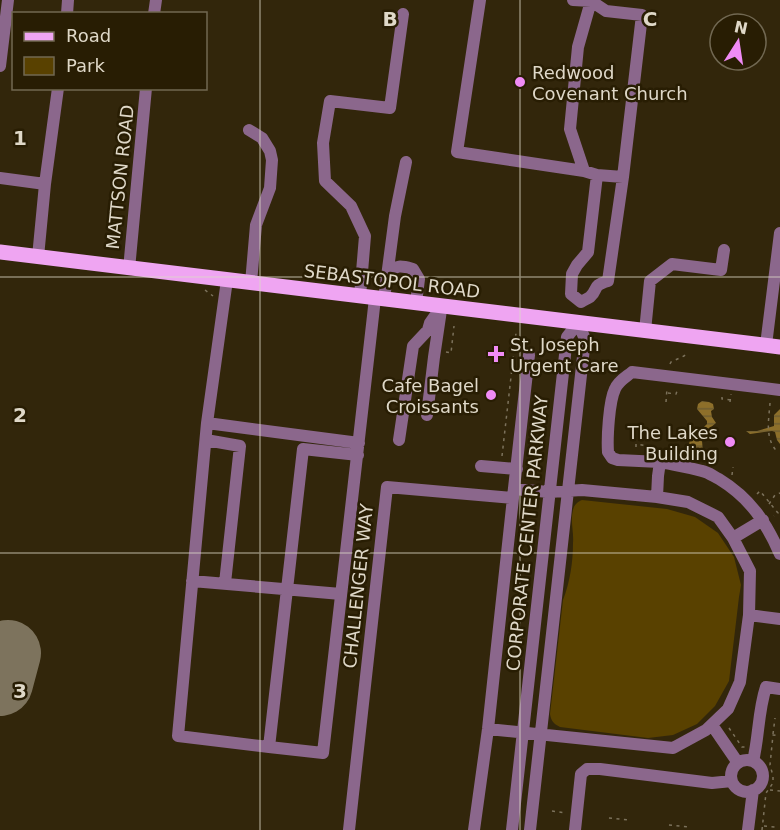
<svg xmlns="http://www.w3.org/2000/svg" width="780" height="830" font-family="'DejaVu Sans',sans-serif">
<defs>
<pattern id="water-rules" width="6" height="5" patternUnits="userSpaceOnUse" patternTransform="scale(1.5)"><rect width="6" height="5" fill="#8d6f2a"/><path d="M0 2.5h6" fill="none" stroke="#6f5d31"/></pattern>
</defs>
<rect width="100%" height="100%" fill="#32260b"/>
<path fill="#594100" d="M582,500L667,509L695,517L718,533L734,557L741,585L739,597L729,681L715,706L697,724L673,735L648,738L560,727C554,724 551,721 550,714L563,600C570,582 573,562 573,543C574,532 570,521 573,510C574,505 577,502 582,500Z"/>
<path fill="url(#water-rules)" d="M702,401L709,402L713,404L714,409L711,411L712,417L716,423L705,432L702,441L703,452L697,454L692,453L688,448L690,440L707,424V421L697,409L698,404Z
M780,409V444L777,440L775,432L772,431L750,434L746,431H757L774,426V415Z"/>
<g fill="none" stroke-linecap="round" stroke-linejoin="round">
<path stroke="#7d735d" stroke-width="66" d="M0,683L8,653"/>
<path stroke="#7c725c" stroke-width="1.5" stroke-dasharray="3 4.5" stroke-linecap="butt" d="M205,290L213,296
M446,352L451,353L454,326
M670,364L671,362L684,356L687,353
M668,393L676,394L677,391
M722,397V399L731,400
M666,402L667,388
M730,402L731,394
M770,403C769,418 765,436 775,449L780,450
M636,447V444L653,447
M502,456L516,333
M527,463L535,464
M732,475L733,467
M757,494L760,491L778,513L774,516
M769,504L775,495L780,493
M729,728L742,747H745
M773,734L775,718
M770,790L780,791
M552,811L566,813
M609,818L629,820
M669,825L689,827
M764,826L775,827
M762,830L766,793L773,783V776L770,765L773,735L780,736"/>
<path stroke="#8b678c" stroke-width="12" d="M480,0L457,152L584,171L597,175L623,177
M573,0L591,1L606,11L642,15L623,177L608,281C591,286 599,289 590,297C587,299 584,300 581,302
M67,14L68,0
M154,14L156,0
M0,66L8,0
M249,130L262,138L270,151L272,160L270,188L256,225L251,283
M584,171L570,129L578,47L591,1
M0,178L45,184
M38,257L45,184L58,88
M129,269L146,88
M388,274C396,264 402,266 413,269L419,279L416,303
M227,280L207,423L359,443
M360,296L365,236L351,206L325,181L323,143L330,101L390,108L403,14
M384,299L395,216L406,162
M581,302L571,294L572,274L577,265L588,252L597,175
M645,331L650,281L672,264L721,270L724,250
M766,345L780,233
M427,415L434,357L441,310
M207,423L178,736L269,747
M206,440L240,446L225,583
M399,440L413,346L428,330L430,323L442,306
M358,455L303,449L269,747L323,753L373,316L375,298
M660,462C674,465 689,467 702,471C708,472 713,476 719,479C750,498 766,522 780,554
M481,466L517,469
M513,497L529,355
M657,497L658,476L660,462L618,460L612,458L608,452C607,438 609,401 615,389C618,381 626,377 632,372L780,390
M733,538L763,520
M192,581L341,594
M749,615L780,619
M712,725L738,763
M488,729L673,748L706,730L728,709L740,682L749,615L750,571L733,538L718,517L688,502L657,497L582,490L549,492L514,489
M731 776a16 16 0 1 1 32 0a16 16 0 1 1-32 0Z
M753,761C759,737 758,711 766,687L780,689
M349,830L387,487L513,498L488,729L474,830
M512,830L567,337L578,323
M530,830L585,339L578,323
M575,830L581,774L587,769H600L712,783L732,781
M748,830L753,790"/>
<path stroke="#efa5f2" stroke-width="15" d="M0,252L780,347"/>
</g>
<path fill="none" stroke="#dfd8c8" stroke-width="1.5" stroke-opacity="0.55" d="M260,0V830M520,0V830M0,277H780M0,553H780"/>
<g fill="#f08bf6" stroke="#281d03" stroke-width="2">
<circle cx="520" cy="82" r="6"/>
<path d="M493 345h6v6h6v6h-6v6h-6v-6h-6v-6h6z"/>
<circle cx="491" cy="395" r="6"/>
<circle cx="730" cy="442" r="6"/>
</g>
<g text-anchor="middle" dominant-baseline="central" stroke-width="5" stroke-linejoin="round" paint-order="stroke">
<g font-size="18" fill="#dfd8c8" stroke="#281d03" text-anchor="start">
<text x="532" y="72">Redwood<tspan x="532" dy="21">Covenant Church</tspan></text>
<text x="510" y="344">St. Joseph<tspan x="510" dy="21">Urgent Care</tspan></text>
<text x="479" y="385" text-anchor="end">Cafe Bagel<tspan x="479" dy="21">Croissants</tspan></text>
<text x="718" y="432" text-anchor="end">The Lakes<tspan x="718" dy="21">Building</tspan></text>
</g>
<g font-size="18" fill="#dfd8c8" stroke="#281d03">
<text transform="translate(120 177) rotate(-84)">MATTSON ROAD</text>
<text transform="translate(392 281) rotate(7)">SEBASTOPOL ROAD</text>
<text transform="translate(527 533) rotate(-84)">CORPORATE CENTER PARKWAY</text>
<text transform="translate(358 586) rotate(-84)">CHALLENGER WAY</text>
</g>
</g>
<g font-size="20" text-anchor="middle" font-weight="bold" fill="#dfd8c8" stroke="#281d03" stroke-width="5" stroke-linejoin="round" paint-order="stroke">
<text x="390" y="26">B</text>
<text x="650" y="26">C</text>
<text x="20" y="145">1</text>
<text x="20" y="422">2</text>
<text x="20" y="698">3</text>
</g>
<rect x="12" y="12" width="195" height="78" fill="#281d03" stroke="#716852" stroke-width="1.5"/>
<rect x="24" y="32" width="30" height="9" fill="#efa5f2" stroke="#716852" stroke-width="1.5"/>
<text x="66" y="42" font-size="18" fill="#dfd8c8">Road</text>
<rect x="24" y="57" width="30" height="18" fill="#594100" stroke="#716852" stroke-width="1.5"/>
<text x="66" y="72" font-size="18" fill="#dfd8c8">Park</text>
<g transform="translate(738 42) rotate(12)"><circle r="28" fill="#281d03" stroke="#716852" stroke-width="1.5"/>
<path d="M0-4.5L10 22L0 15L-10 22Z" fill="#f08bf6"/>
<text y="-9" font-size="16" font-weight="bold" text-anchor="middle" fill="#dfd8c8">N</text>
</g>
</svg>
